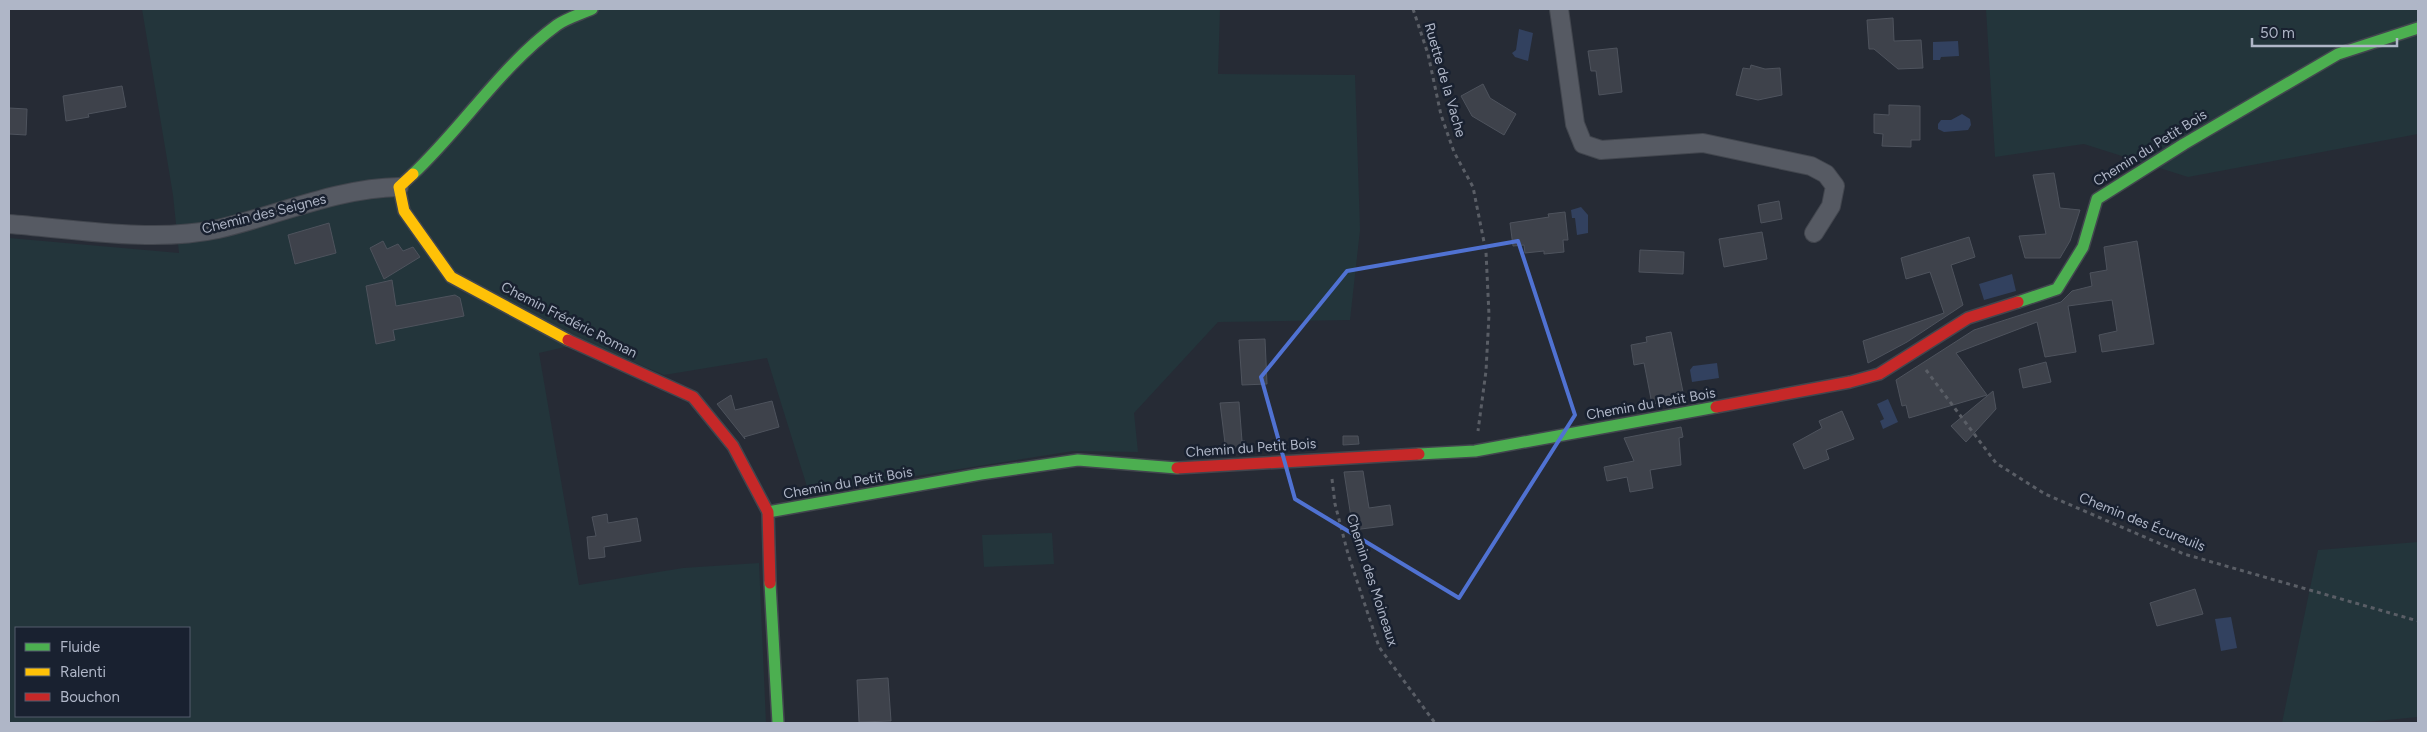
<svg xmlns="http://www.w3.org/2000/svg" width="2427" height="732" font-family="Figtree,sans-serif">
<rect width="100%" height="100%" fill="#262b35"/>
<path fill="#23353b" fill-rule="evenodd" d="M142,9H1220L1218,74L1355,75L1360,230L1350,320L1218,322L1134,413L1138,452L1073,451L809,493L767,358L664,375L587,342L539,353L579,585L683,568L759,563L766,723H9V238L179,253L173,195ZM16,628H189V716H16Z
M1986,9H2418V134L2188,177L2084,144L1995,157Z
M1052,533L1054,564L984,567L982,535Z
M2418,542V717L2356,723H2282L2318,550Z"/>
<path fill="#32415f" d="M1519,29L1533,33L1528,61L1515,57L1512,53L1516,50Z
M1958,41L1959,56L1941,57L1940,60H1933V42Z
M1962,114L1970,119L1971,125L1968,130L1944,132L1938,129V124L1941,120H1951Z
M1581,207L1588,215V233L1577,235L1575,218H1572L1571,210Z
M2012,274L2016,291L1984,300L1979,284Z
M1717,363L1719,378L1692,382L1690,370L1693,366Z
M1888,399L1898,422L1883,429L1880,421L1884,419L1877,404Z
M2231,617L2237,648L2221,651L2215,619Z"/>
<path fill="#3e424b" stroke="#4e535d" d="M1893,18L1894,41L1921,40L1923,68L1898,69L1874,49H1869L1867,20Z
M1617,48L1622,92L1599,95L1596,71H1591L1588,51Z
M1751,65L1765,69L1780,68L1782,95L1758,100L1736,95L1743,68L1750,69Z
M1483,84L1490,98L1516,114L1504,135L1472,116L1461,96Z
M122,86L126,107L88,114L89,117L66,121L63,96Z
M1889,105L1920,106V140H1911V147L1882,146L1883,134L1874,133V114L1889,115Z
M9,108L27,109L26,135L9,134Z
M2054,173L2060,208L2080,210L2070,241L2060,258H2025L2019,236L2046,234L2033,175Z
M1779,201L1782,219L1761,223L1758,205Z
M1565,212L1568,240H1563L1564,252L1544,254V251L1525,253L1524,245L1513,246L1510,223L1549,217L1548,214Z
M329,223L336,253L295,264L288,235Z
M1762,232L1767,259L1724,267L1719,239Z
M1969,237L1975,257L1951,265L1963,305L1907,342L1868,363L1863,341L1944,313L1930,272L1906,279L1901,258Z
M383,241L387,249L398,244L403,251L413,247L420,257L384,279L370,248Z
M2137,241L2154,344L2102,352L2099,335L2117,331L2112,300L2068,306L2076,352L2045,357L2037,322L1956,353L1987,395L1909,418L1906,405L1902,406L1896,380L1974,330L2061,302L2072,291L2092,286L2090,273L2107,270L2104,247Z
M1640,250L1684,252L1683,274L1639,272Z
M392,280L396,306L455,295L460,298L464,316L393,330L395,340L376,344L366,286Z
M1671,332L1683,392L1674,394L1676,400L1652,404L1644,363L1634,365L1631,345L1647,342L1646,337Z
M1265,339L1267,384L1242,385L1239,340Z
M2046,362L2051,382L2023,388L2019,369Z
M1993,391L1996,409L1966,442L1951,426Z
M731,395L735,410L772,401L779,427L744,437L745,439L717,404Z
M1239,402L1242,441H1245V450L1226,451L1220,403Z
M1842,411L1854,439L1826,450L1829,459L1804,469L1793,444L1822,428L1819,421Z
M1681,427L1683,437L1679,438L1681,465L1650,470L1653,488L1630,492L1627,477L1607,481L1604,467L1634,461L1624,438Z
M1343,436H1358L1359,444L1343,445Z
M1363,471L1369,508L1390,505L1393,525L1353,530L1344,472Z
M607,514L608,523L637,518L641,541L604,547L605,557L589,559L587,537L596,536L592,517Z
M2195,589L2203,614L2157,626L2150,603Z
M888,678L891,721L859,722L857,680Z"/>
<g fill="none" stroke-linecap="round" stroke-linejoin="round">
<defs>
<path id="street" d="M1559,9L1575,124L1583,144L1601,150L1703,143L1811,166L1826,174L1835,186L1831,206L1814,233
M9,224C74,229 154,243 218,229C278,215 338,188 399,187"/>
<path id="fast" d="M413,174C463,127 501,66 557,25C567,18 581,14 592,9
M2018,302L2057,289L2083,247L2097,199L2184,144L2338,54L2418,28
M1419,454L1475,451L1716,407
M768,512L981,474L1078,460L1177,468
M770,583L778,723"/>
<path id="slow" d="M413,174L399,187L404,211L451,277L568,340"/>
<path id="jam" d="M568,340L693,397L733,446L768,512L770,583
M1716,407L1850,382L1879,374L1968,318L2018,302
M1177,468L1419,454"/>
</defs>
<use href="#street" stroke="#42464e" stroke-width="20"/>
<use href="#fast" stroke="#42464e" stroke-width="14"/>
<use href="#slow" stroke="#42464e" stroke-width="14"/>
<use href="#jam" stroke="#42464e" stroke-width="14"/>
<path stroke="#5a5e66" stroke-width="3" stroke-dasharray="4 4" stroke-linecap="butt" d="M1413,9L1428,54L1441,115L1454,152L1473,187L1486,252L1489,315L1486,371L1478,431
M1926,370L1996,463L2045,494L2184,554L2418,621
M1332,479L1335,504L1348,554L1379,647L1435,723"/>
<use href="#street" stroke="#565a63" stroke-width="18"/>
<use href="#fast" stroke="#4caf50" stroke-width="11"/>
<use href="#slow" stroke="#ffc107" stroke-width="11"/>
<use href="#jam" stroke="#c62828" stroke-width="11"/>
</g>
<path fill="none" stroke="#5072d2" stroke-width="4" stroke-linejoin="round" d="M1518,241L1575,415L1459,598L1295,499L1261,377L1347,271Z"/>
<g text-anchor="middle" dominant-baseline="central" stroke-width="5" stroke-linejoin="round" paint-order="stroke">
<g font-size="14" fill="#afb6c7" stroke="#192130">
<text transform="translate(1445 80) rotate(74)">Ruette de la Vache</text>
<text transform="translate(2150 148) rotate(-32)">Chemin du Petit Bois</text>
<text transform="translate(264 214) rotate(-14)">Chemin des Seignes</text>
<text transform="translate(569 320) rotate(27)">Chemin Frédéric Roman</text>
<text transform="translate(1651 404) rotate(-10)">Chemin du Petit Bois</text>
<text transform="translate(1251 448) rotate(-4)">Chemin du Petit Bois</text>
<text transform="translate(848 483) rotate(-10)">Chemin du Petit Bois</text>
<text transform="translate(2142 522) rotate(22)">Chemin des Écureuils</text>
<text transform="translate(1372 580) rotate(72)">Chemin des Moineaux</text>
</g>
</g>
<rect width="2427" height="732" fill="none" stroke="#afb6c7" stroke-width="20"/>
<rect x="15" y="627" width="175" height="90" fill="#192130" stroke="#555d6c"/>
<rect x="25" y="643" width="25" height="8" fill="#4caf50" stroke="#555d6c"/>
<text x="60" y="652" font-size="15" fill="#afb6c7">Fluide</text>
<rect x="25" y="668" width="25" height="8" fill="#ffc107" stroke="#555d6c"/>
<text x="60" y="677" font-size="15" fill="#afb6c7">Ralenti</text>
<rect x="25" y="693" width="25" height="8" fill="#c62828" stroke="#555d6c"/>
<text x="60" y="702" font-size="15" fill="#afb6c7">Bouchon</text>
<path d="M2252 38v8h145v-8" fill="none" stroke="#afb6c7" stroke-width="2.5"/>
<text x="2260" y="38" font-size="15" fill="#afb6c7" stroke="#192130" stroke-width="4" paint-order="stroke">50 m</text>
</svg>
